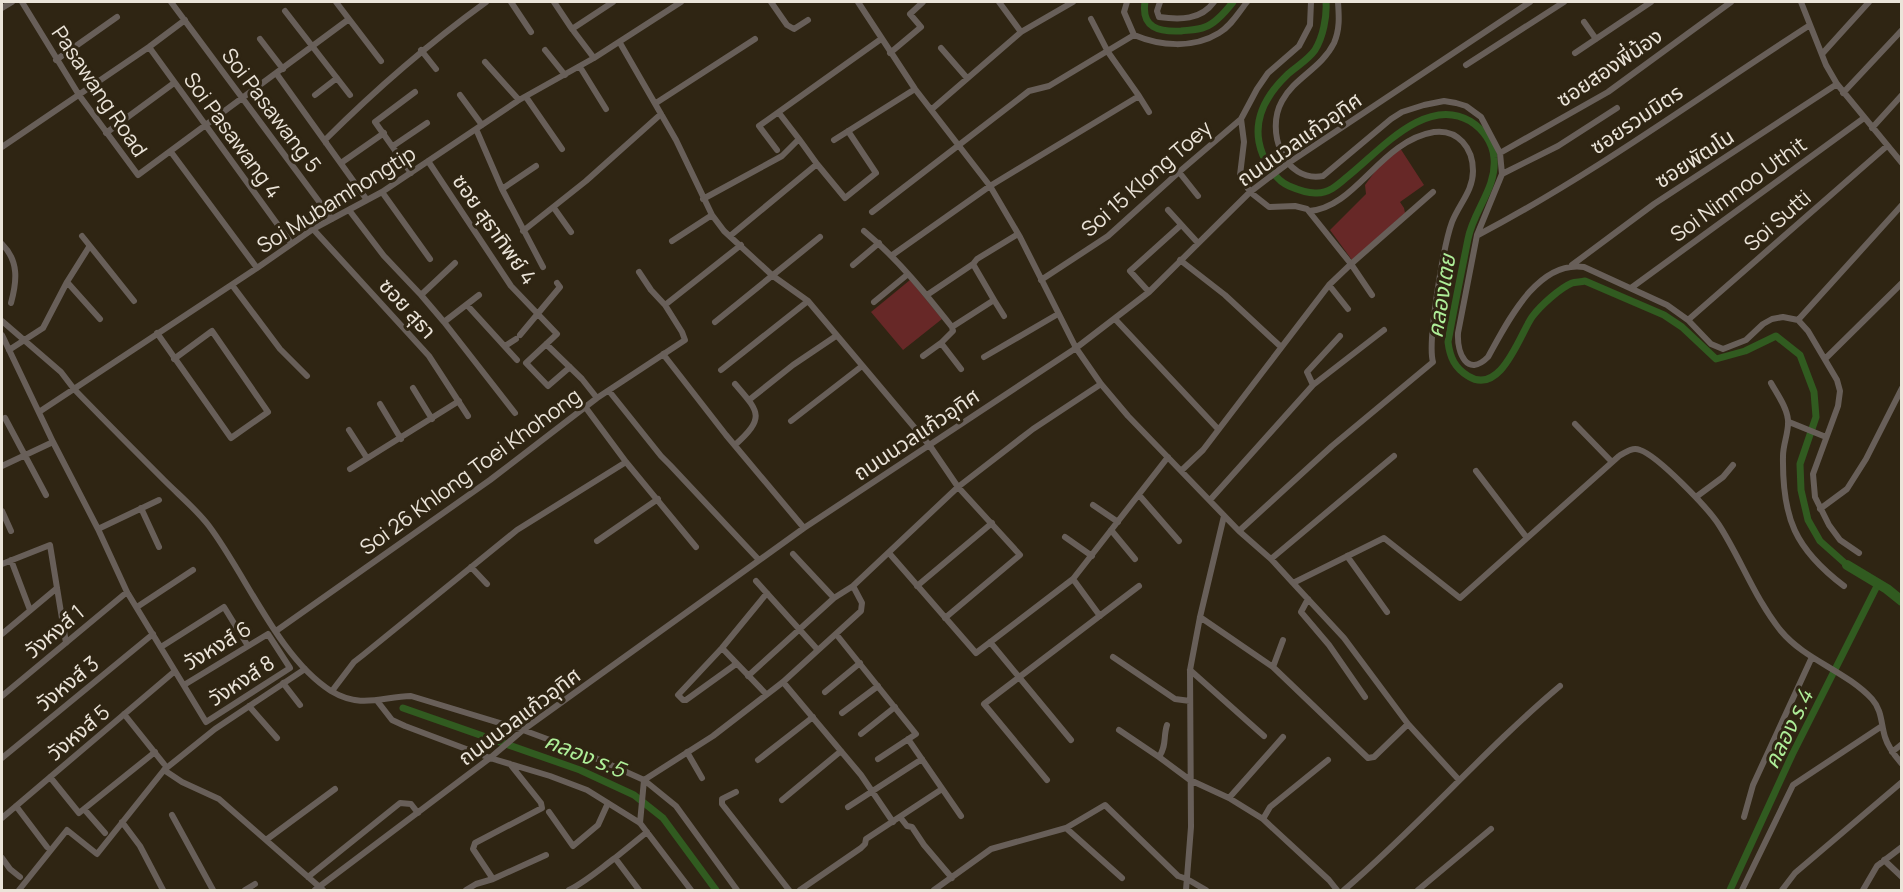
<svg xmlns="http://www.w3.org/2000/svg" width="1903" height="892" font-family="Manrope,'Noto Sans Thai',sans-serif">
<rect width="100%" height="100%" fill="#2f2513"/>
<path fill="#672827" d="M1400,148L1424,185L1400,202L1404,208L1405,213L1352,260L1330,230L1366,194L1365,185L1379,166Z
M910,280L942,319L903,350L871,312Z"/>
<g fill="none" stroke-linecap="round" stroke-linejoin="round">
<path stroke="#315b20" stroke-width="7" d="M1145,2C1141,28 1159,32 1181,31C1189,30 1198,30 1205,27C1216,23 1226,11 1233,2
M1326,2C1327,17 1323,37 1315,50C1308,60 1297,66 1288,74C1269,92 1254,115 1259,142C1262,158 1274,180 1289,186C1296,189 1307,193 1315,193C1328,194 1338,185 1347,177C1379,152 1425,95 1470,121C1483,129 1493,143 1494,158C1497,188 1473,211 1468,239C1461,274 1454,308 1448,342C1450,358 1455,368 1468,376C1501,397 1520,334 1532,317C1540,306 1560,288 1572,283C1575,282 1581,282 1585,281L1664,315L1682,327L1716,359L1745,351L1776,336L1800,355L1814,392L1816,417L1800,464L1801,490L1808,520L1820,541L1847,565
M403,708L580,770L634,795L663,818L716,890
M1730,890L1792,755L1878,584"/>
<path stroke="#315b20" stroke-width="10" d="M1847,565L1887,589L1902,601"/>
<path stroke="#685f59" stroke-width="6" d="M22,2L79,95L138,175L349,19
M171,2L332,219
M336,2L381,61
M511,2L531,32
M554,2L572,29L594,58
M771,2L787,25L794,29L808,20
M858,2L915,89L990,186L1020,237L1076,348L1101,384L1128,416L1239,531L1271,559L1293,583L1384,538L1460,598L1619,456C1626,452 1632,447 1640,450C1658,456 1708,508 1719,525C1741,559 1755,599 1781,631C1805,660 1846,671 1872,699C1882,710 1881,724 1885,737C1888,747 1895,756 1902,764
M999,2L1021,32
M1127,2L1124,12L1134,35C1160,46 1193,49 1219,33C1231,26 1239,12 1247,2
M1160,2L1157,11L1159,17C1180,20 1201,20 1214,2
M1338,2C1339,16 1340,29 1334,43C1321,69 1295,77 1282,101C1265,131 1284,183 1323,176L1391,119L1402,112L1424,105L1444,101L1456,103L1466,106L1481,117L1500,153L1502,174L1477,235L1458,333C1457,353 1467,378 1488,357C1507,323 1537,260 1584,267L1667,305L1688,320L1711,344L1723,349L1746,340L1763,324L1772,319L1783,317L1798,320L1808,331L1837,380L1840,391L1838,406L1813,474L1815,497L1829,525L1840,540L1859,553
M1801,2L1826,65L1837,84L1902,163
M2,8L12,2
M285,11L350,95
M1091,19L1108,52L1139,96L1149,112
M1584,22L1596,39
M572,29L613,2
M260,39L283,69
M620,43L676,140L712,215L724,231L773,276L808,301L930,446L958,487L1020,555L945,618
M149,47L291,243
M941,48L967,78
M421,50L436,69
M545,50L565,75
M890,53L921,27L910,14L923,2
M1575,53L1651,2
M1822,54L1869,2
M56,60L117,17
M485,62L519,100
M1466,65L1564,2
M580,67L606,109
M276,73L367,200
M1843,93L1902,30
M315,95L337,78
M460,95L482,125
M526,97L562,149
M656,103L755,39
M932,109L1021,32L1073,2
M1872,128L1902,95
M476,129L502,189L543,267
M106,133L174,83
M799,139L817,164
M834,140L915,89
M326,143V139C376,89 428,44 486,2
M393,146L427,123
M2,147L149,47L185,20
M777,150L759,126L881,39
M171,152L257,268
M1500,153L1608,92L1731,2
M428,161L511,286L557,334L526,363L548,386L570,367
M341,163L384,133
M1179,172L1198,196
M411,173L375,122L415,92
M1502,174L1558,146L1617,108
M502,189L536,166
M382,192L430,259
M703,199L782,156L799,139L779,113
M554,208L571,232
M349,210L384,256L421,295L444,322L515,413
M1168,210L1198,243
M872,212L1029,91L1049,86L1134,35
M313,229L429,356L468,416
M523,231L586,181L661,114
M864,231C898,259 925,293 952,327
M1478,235C1594,174 1700,96 1810,25
M82,236L134,301
M730,236L817,164L845,198L876,173L848,131
M672,241L712,215
M2,244C19,261 17,281 11,303
M891,256L990,186L1139,96
M1180,260L1225,295L1280,346
M853,265L879,243
M1572,265L1654,204L1837,84
M639,272L651,290L665,305
M1041,280L1108,236L1179,172L1241,119
M67,282L100,319
M232,285L280,349L307,376
M1329,285L1348,309
M1631,288L1864,118
M1149,292L1130,271L1181,225
M421,295L455,263
M927,295L973,264
M1372,295L1351,264L1433,192
M994,300L1004,316
M874,302L908,274
M467,305L517,360
M1115,319L1218,429
M1688,320L1887,146
M1798,320L1902,205
M2,321L61,372L74,389C104,420 134,450 164,480C179,495 197,510 209,526C246,575 279,658 331,691C361,709 381,697 411,696L523,730L582,752L644,780L676,806L737,890
M444,322L479,295
M715,322L820,237
M157,333L231,438L268,412L212,331L174,359
M2,335L53,442L98,529L127,592L206,722L290,668L268,634L184,685
M520,335L560,287L557,283
M941,343L961,369
M546,344L582,379L597,398
M505,346L516,339
M9,350L43,328L67,282L89,247
M663,354L726,435L804,528
M923,356L941,343L953,331L952,327L994,300L973,264L977,259L1018,234
M984,357L1058,314
M1825,359L1902,283
M721,370L808,301
M1771,383C1777,394 1787,407 1788,420C1789,432 1783,444 1783,456C1782,518 1795,549 1844,586
M735,384C759,412 766,417 735,445
M1313,385L1307,372L1340,336
M413,388L432,419
M609,391L661,456L670,465L759,560
M749,400L793,365L836,336
M380,404L401,439
M586,408L626,462L696,547
M39,412L257,268L313,229L382,192L519,100L594,58L681,2
M5,418L46,495
M791,421L862,366
M1789,422L1826,437
M1575,424L1612,462
M349,430L367,458
M2,466L53,442
M350,469L459,401
M1182,470L1203,450L1329,285L1351,264L1307,209L1295,206L1269,207L1250,192L1240,175L1244,142L1241,119L1257,89L1268,73L1299,46L1310,25L1311,2
M1476,471L1527,538
M1139,495L1179,541
M1696,497L1723,477L1733,465
M1210,500L1313,385L1384,330
M1093,505L1118,522
M141,508L159,547
M1820,509L1847,489L1866,459L1902,388
M2,511L11,531
M98,529L159,500
M1111,530L1135,559
M1239,531L1332,446L1433,362C1427,341 1444,244 1452,222C1459,204 1473,191 1473,171C1473,148 1458,129 1434,132C1380,141 1356,208 1309,211
M1065,537L1092,556
M597,541L658,499
M889,553L976,653L1073,579L1168,457
M793,554L834,598
M1347,556L1387,612
M1271,559L1394,456
M11,560L30,610
M2,564L50,545L66,643
M471,567L487,584
M1073,579L1100,616
M756,581L817,649
M1293,583L1344,638L1408,724L1459,780
M917,586L992,523
M1308,599L1301,612L1329,645L1365,697
M137,607L193,570
M1200,617L1273,667L1368,758L1374,757L1408,724
M276,631L490,480L597,398L685,340L682,332L665,305L741,245
M2,634L57,588
M836,634L916,734L878,759
M990,642L1071,740
M161,647L224,607L248,646
M722,648L766,694
M1113,657L1175,699L1190,701
M736,664L686,700H683L678,695L722,648L767,593
M1273,667L1283,640
M1190,670L1264,736
M748,676L834,598L853,586
M783,682L861,775L893,822
M283,683L300,705
M332,691L354,662L363,655L517,530L626,462
M825,692L860,663
M2,696L127,592
M378,702L392,720L405,726L490,758L550,776L587,790L640,823L691,890
M249,706L277,738
M842,713L878,686
M124,714L164,764
M1119,730L1159,757L1190,780L1229,798L1263,819L1329,880L1337,890
M861,734L895,707
M908,739L961,816
M687,752L702,778
M1892,752L1902,744
M1159,757C1167,745 1163,737 1167,725
M2,758L153,634
M758,760L813,717
M164,770L182,782L219,799L323,890
M50,777L79,813L155,752
M1047,780L984,704L1139,586
M736,792L722,799V804L789,890
M1229,798L1283,737
M782,800L841,751
M16,806L47,847
M848,807L922,759
M84,809L105,833
M549,812L573,846L598,825L608,803
M172,815L213,890
M900,817L907,826L912,827L924,845L952,878
M1744,817L1753,785L1812,657
M2,818L175,671
M1263,819L1270,807L1328,760
M122,822L140,846L163,890
M640,823L644,780L713,736L783,682L861,611L862,603L853,586L958,487L1033,429L1101,384
M1066,828L1122,878
M266,840L335,789
M2,858L10,869L20,877
M615,858L647,832
M1884,860L1902,877
M308,877L400,803L411,804L418,813
M493,879L473,849L475,843L542,808L541,803L510,764
M19,890L67,830L97,854L164,770L215,729L305,669
M245,890L255,884
M315,890L490,758L523,730L804,528L1076,348L1149,292L1250,192L1287,164L1530,2
M466,890L476,884L493,879L546,855
M569,890C585,882 600,869 615,858L639,890
M800,890L861,848L865,844L866,839L942,789
M934,890L991,849L1066,828L1105,805L1178,876L1187,879L1206,890
M1186,890L1191,827L1190,670L1200,617L1224,516
M1344,890C1419,826 1484,750 1560,686
M1418,890L1491,829
M1742,890L1793,785L1882,726
M1782,890L1795,873L1902,782
M1863,890L1877,866L1902,847"/>
</g>
<g text-anchor="middle" dominant-baseline="central" stroke-width="6" stroke-linejoin="round" paint-order="stroke">
<g font-size="21" fill="#ebe4d9" stroke="#2f2513">
<text transform="translate(1609 67) rotate(-34)">ซอยสองพี่น้อง</text>
<text transform="translate(100 91) rotate(56)">Pasawang Road</text>
<text transform="translate(272 110) rotate(53)">Soi Pasawang 5</text>
<text transform="translate(1636 119) rotate(-34)">ซอยรวมมิตร</text>
<text transform="translate(233 135) rotate(54)">Soi Pasawang 4</text>
<text transform="translate(1299 139) rotate(-35)">ถนนนวลแก้วอุทิศ</text>
<text transform="translate(1694 158) rotate(-33)">ซอยพัฒโน</text>
<text transform="translate(1146 178) rotate(-41)">Soi 15 Klong Toey</text>
<text transform="translate(1738 189) rotate(-36)">Soi Nimnoo Uthit</text>
<text transform="translate(336 199) rotate(-32)">Soi Mubamhongtip</text>
<text transform="translate(1777 220) rotate(-41)">Soi Sutti</text>
<text transform="translate(495 229) rotate(55)">ซอย สุธาทิพย์ 4</text>
<text transform="translate(408 308) rotate(48)">ซอย สุธา</text>
<text transform="translate(916 434) rotate(-34)">ถนนนวลแก้วอุทิศ</text>
<text transform="translate(470 471) rotate(-36)">Soi 26 Khlong Toei Khohong</text>
<text transform="translate(54 631) rotate(-40)">วังหงส์ 1</text>
<text transform="translate(217 645) rotate(-31)">วังหงส์ 6</text>
<text transform="translate(241 680) rotate(-33)">วังหงส์ 8</text>
<text transform="translate(67 683) rotate(-39)">วังหงส์ 3</text>
<text transform="translate(519 716) rotate(-37)">ถนนนวลแก้วอุทิศ</text>
<text transform="translate(78 732) rotate(-40)">วังหงส์ 5</text>
</g>
<g font-size="22" font-style="italic" fill="#aeee98" stroke="#2f2513">
<text transform="translate(1441 296) rotate(-81)">คลองเตย</text>
<text transform="translate(1788 729) rotate(-64)">คลอง ร.4</text>
<text transform="translate(585 755) rotate(22)">คลอง ร.5</text>
</g>
</g>
<rect width="1903" height="892" fill="none" stroke="#ebe4d9" stroke-width="6"/>
</svg>
